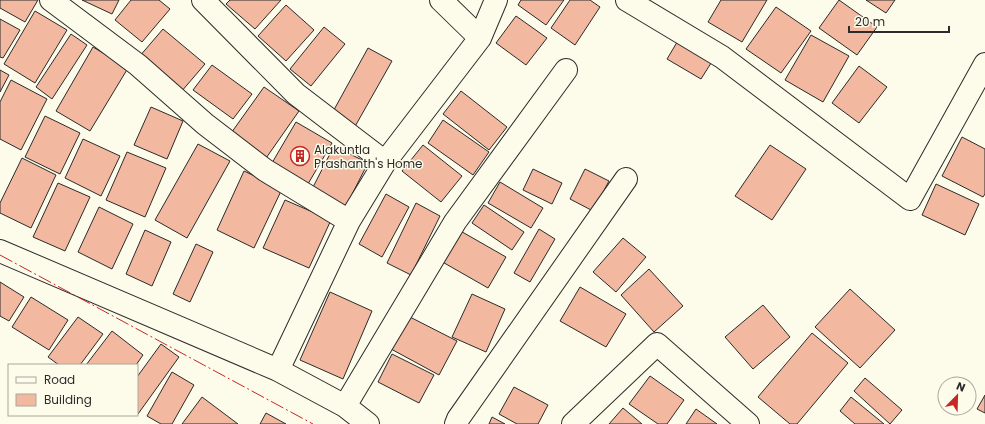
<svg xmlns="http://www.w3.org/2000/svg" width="985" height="424" font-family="Poppins,sans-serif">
<rect width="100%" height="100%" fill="#fdfbea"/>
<path fill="#f2b8a0" stroke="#2b2b2b" d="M0,0H38L25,22L0,8Z
M82,0H119L112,14Z
M131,0H159L170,9L142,42L115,20Z
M230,0H281L255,29L226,4Z
M521,0H564L546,25L518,5Z
M570,0H590L600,7L575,45L551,28Z
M721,0H767L742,42L708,22Z
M839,0L877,27L857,55L819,28Z
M866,0H895L886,13Z
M286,5L314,30L286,61L258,36Z
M776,7L811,31L781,73L746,49Z
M35,11L67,30L35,83L4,64Z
M516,16L547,38L526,65L496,43Z
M0,19L20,30L3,58L0,57Z
M324,27L345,44L311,86L290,69Z
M163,29L205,64L181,92L139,57Z
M71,34L87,45L52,99L36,87Z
M811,35L849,56L823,102L785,80Z
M679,39L713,60L701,79L667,59Z
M93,47L128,68L90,131L56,111Z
M368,48L392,61L353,130L330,117Z
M212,65L252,94L233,119L193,90Z
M859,66L887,87L859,123L832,103Z
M0,70L9,75L0,92Z
M11,80L47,99L21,150L0,139V102Z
M264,87L299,111L264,161L229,136Z
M461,91L507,127L489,150L443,114Z
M151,107L183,121L167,159L134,145Z
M45,116L80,133L60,174L25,157Z
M443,120L489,152L473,175L428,143Z
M296,122L332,143L305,189L269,168Z
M962,137L985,149V194L983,197L942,176Z
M83,139L120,156L101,196L65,178Z
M198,144L230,161L187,238L155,220Z
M423,145L462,176L441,202L402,171Z
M770,145L806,169L772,220L735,196Z
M334,146L368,163L345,208L311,191Z
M127,152L166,168L145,217L106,200Z
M22,158L56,175L31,228L0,213V203Z
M533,169L562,183L552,204L523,190Z
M585,169L609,181L593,211L570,199Z
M244,171L282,189L254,248L217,230Z
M500,182L543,208L531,228L488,203Z
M58,183L90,197L65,251L33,237Z
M936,184L979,204L965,235L922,215Z
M386,194L409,207L382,257L359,244Z
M285,200L331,220L309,268L263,248Z
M416,203L440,216L411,275L387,263Z
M484,205L524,232L512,250L472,223Z
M99,207L133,224L112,269L78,252Z
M457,229L506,257L488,288L439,260Z
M539,229L555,239L530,282L514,273Z
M145,230L171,242L152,286L126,274Z
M623,238L646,257L616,292L593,272Z
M196,244L213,252L190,302L173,294Z
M649,269L683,306L654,332L621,295Z
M0,282L24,297L9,321L0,316Z
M580,287L626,314L606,347L560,321Z
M850,289L895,330L860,368L815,327Z
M330,292L372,311L343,379L300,360Z
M472,294L505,309L486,352L452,337Z
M31,297L68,320L49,350L12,327Z
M763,305L790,337L753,369L725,337Z
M408,316L457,341L439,375L391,349Z
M78,317L103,334L80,365H59L48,357Z
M112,331L143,355L136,365H86Z
M812,333L848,363L797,424H790L758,397Z
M161,344L179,357L138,414L137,413V377Z
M392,354L434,375L419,403L378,382Z
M172,372L194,385L172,424H161L147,416Z
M650,376L684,400L667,424H658L629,404Z
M865,378L902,410L890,424L854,391Z
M514,387L548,405L538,424H517L499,414Z
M985,395V413L977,409Z
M202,397L238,424H182Z
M851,397L884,424H855L840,411Z
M623,408L642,424H609Z
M696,409L717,424H686Z
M266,413L286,424H260Z
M492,417L505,424H489Z"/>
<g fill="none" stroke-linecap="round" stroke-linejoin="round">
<defs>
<path id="minor" d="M51,0L138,65L205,124L265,170L349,221
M203,0L296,94L385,162
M441,0L480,38
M627,0L722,57L910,199L985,64
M0,251L278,370L345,406L368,424
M278,370L349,221L385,162L480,38L496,0
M345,406L455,222L566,70
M456,424L458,419L626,179
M573,424L657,344L748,424"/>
</defs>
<use href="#minor" stroke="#2b2b2b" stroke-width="24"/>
<use href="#minor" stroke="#fdfbea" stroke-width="22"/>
<path stroke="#c62828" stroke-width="1" stroke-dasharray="14 3 2 3" stroke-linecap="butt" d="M0,255L313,424"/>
</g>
<defs>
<symbol id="building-ring" viewBox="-11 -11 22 22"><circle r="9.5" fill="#fdfbea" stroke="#c62828" stroke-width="1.5"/><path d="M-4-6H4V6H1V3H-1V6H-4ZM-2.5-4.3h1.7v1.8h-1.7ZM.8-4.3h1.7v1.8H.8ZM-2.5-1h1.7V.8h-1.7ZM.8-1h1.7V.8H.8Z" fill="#c62828"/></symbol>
</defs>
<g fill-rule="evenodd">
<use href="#building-ring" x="289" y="145" width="22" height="22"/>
</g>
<g text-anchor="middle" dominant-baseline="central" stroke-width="3" stroke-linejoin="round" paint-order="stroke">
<g font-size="12" fill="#2b2b2b" stroke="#fdfbea" text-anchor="start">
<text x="314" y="149">Alakuntla<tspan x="314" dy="14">Prashanth's Home</tspan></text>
</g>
</g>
<rect x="8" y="364" width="130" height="52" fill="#fdfbea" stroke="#a9a89e"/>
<rect x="16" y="377" width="20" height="6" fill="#fdfbea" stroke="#a9a89e"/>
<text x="44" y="384" font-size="12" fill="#2b2b2b">Road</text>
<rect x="16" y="394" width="20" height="12" fill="#f2b8a0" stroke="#a9a89e"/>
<text x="44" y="404" font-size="12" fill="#2b2b2b">Building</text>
<g transform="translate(957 396) rotate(23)"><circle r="19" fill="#fdfbea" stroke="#a9a89e"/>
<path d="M0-3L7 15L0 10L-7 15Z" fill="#c62828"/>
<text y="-6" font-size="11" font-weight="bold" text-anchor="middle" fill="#2b2b2b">N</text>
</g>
<path d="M849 26v6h100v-6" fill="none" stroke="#2b2b2b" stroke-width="2"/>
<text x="855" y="26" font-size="12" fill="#2b2b2b" stroke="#fdfbea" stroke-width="3" paint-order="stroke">20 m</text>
</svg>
